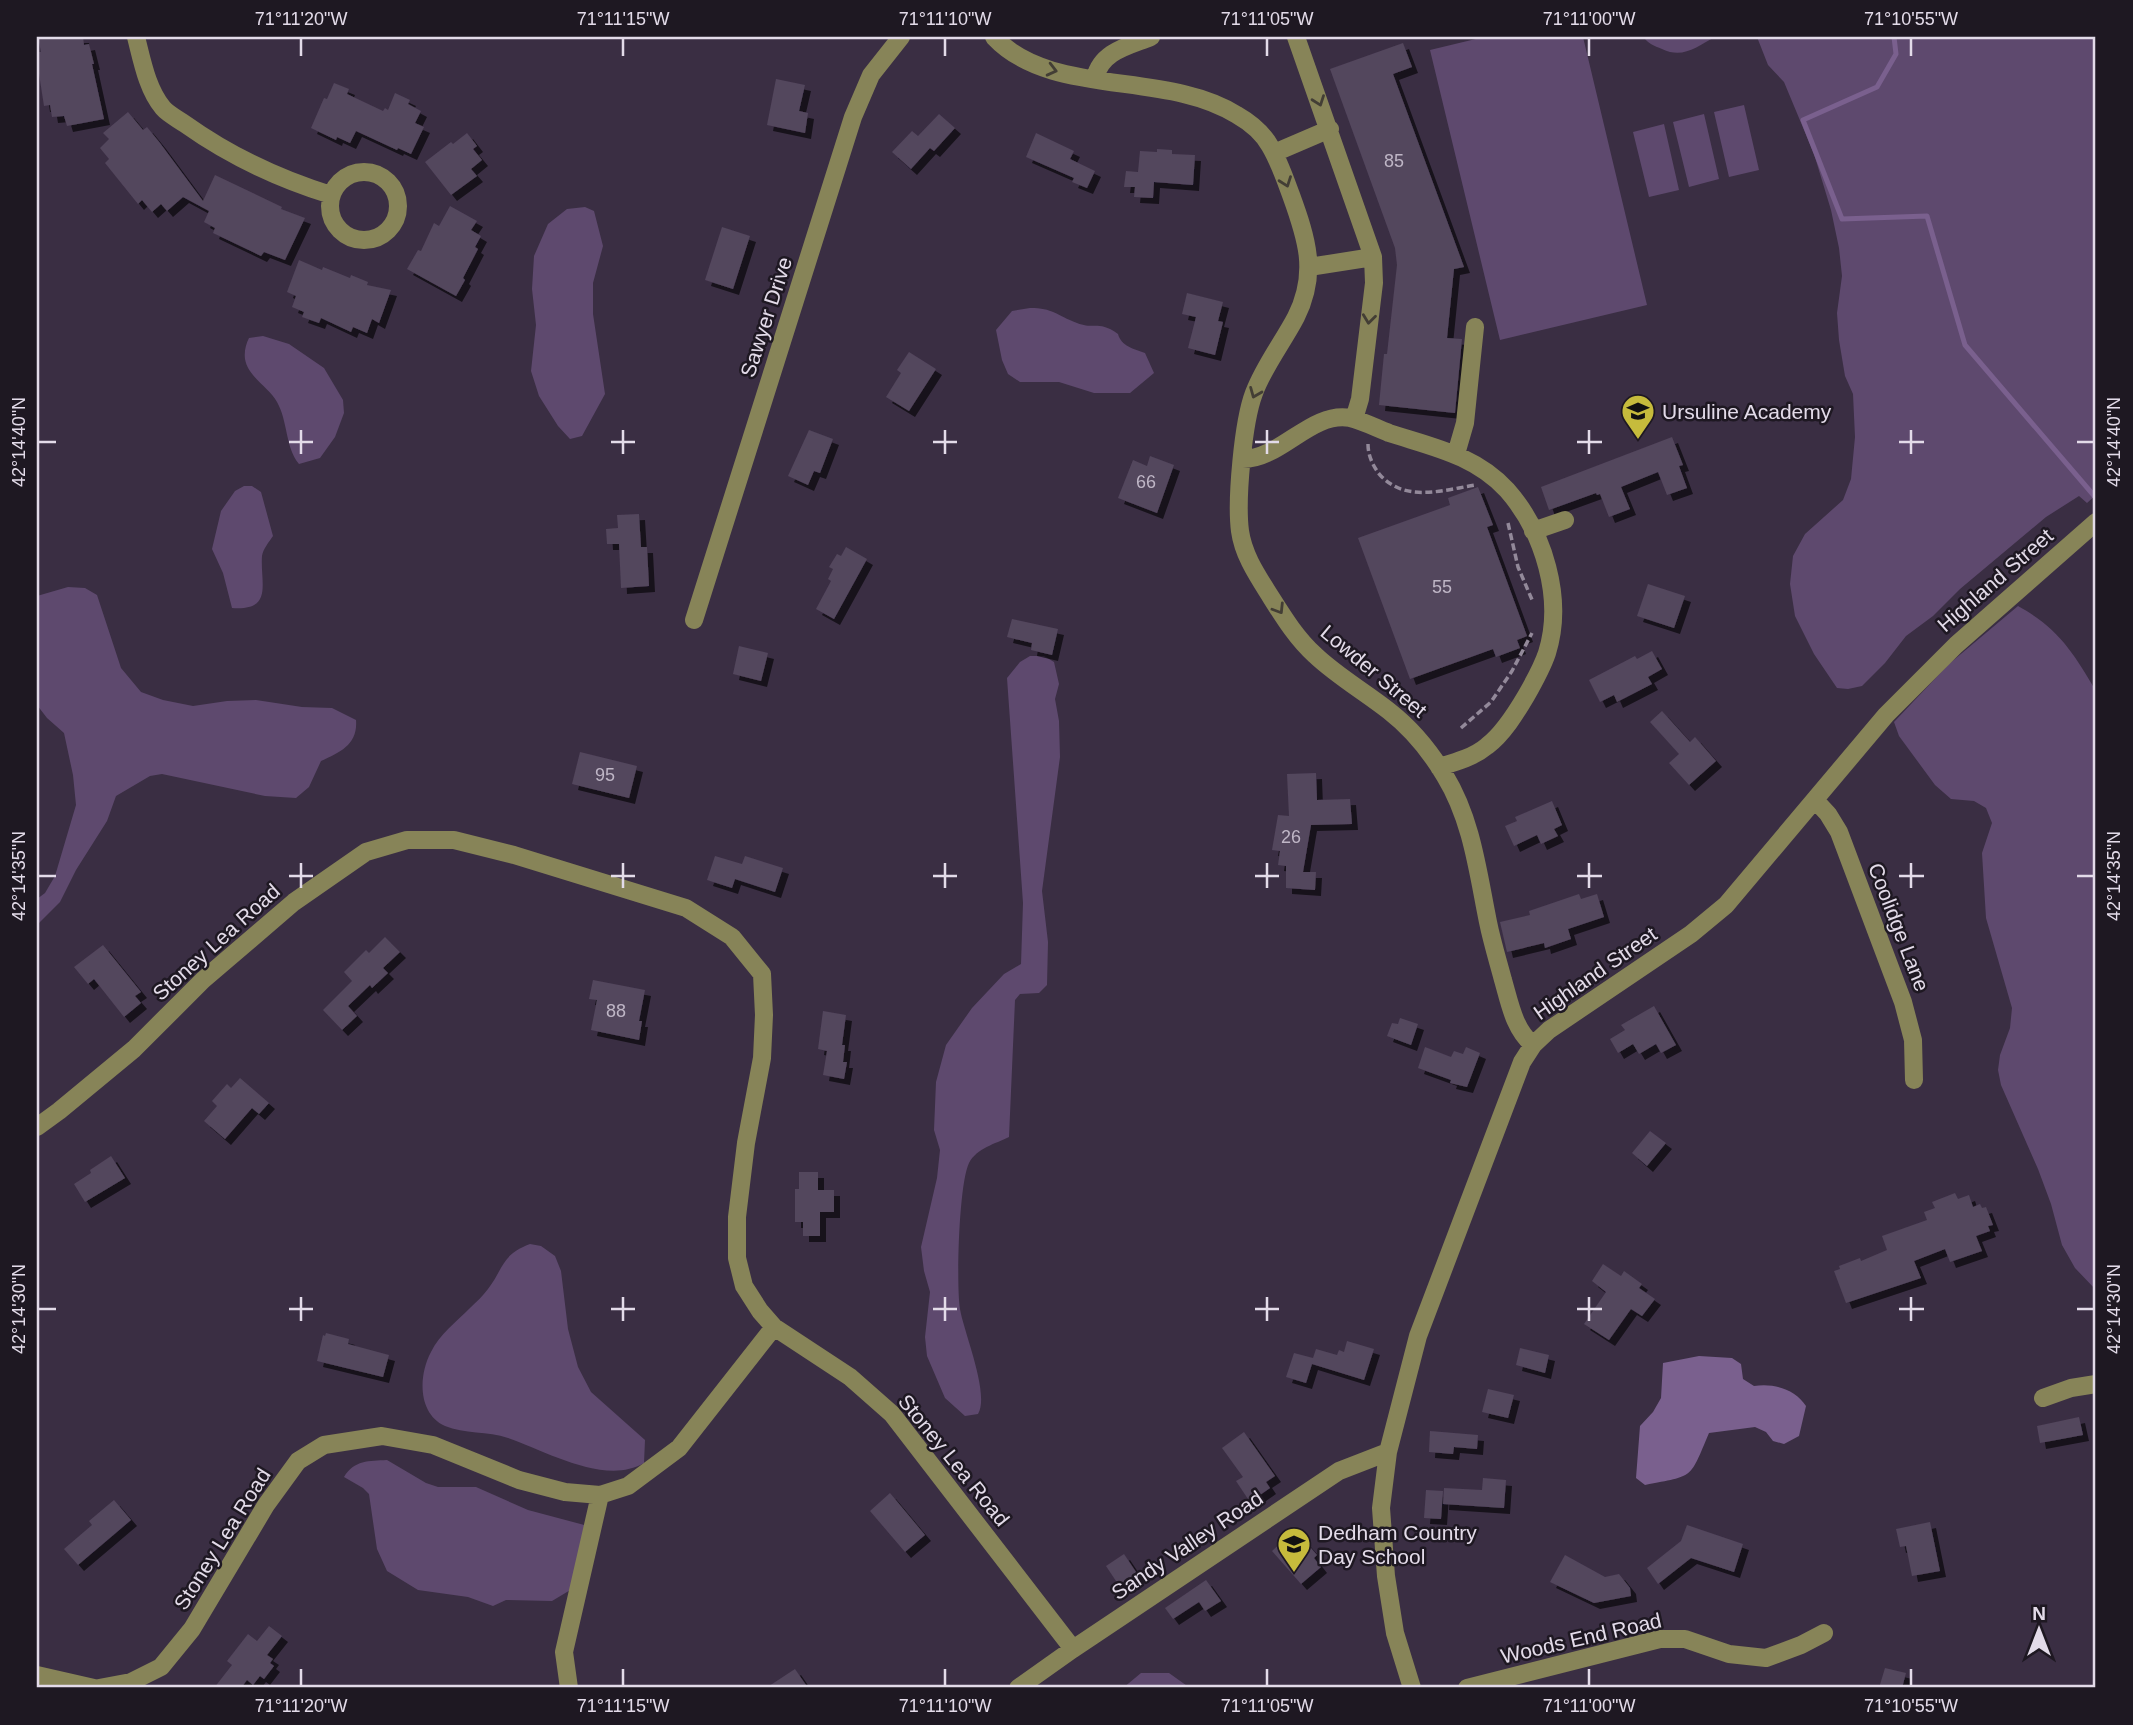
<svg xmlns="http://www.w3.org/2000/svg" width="2133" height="1725" font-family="Arial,sans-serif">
<defs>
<filter id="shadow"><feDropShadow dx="6" dy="6" stdDeviation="0" flood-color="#0009"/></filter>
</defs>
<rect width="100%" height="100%" fill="#3a2e43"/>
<path fill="#5e496e" d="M1484,37H1583L1647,305L1500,340L1430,50Z
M1643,37H1715C1696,47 1683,59 1662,49C1654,46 1648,43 1643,37Z
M1757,37H2096V495L2087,503L2079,496L2046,517L1960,589L1933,616L1906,636L1885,663L1862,686L1848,689L1837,688L1814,654L1795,616L1790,584L1793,556L1805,534L1843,500L1851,479L1855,437L1853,394L1845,376L1839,340L1837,313L1842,276L1839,248L1831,210L1814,154L1784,82L1768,65Z
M1744,105L1759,170L1729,177L1714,112Z
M1704,114L1719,179L1689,187L1673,122Z
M1664,124L1679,190L1649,197L1633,132Z
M585,207L594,211L603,246L593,283V314L605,394L582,436L570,439L558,426L539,396L531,371L536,325L532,289L534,256L548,224L567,209Z
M1030,308C1053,308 1056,315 1077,323C1095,330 1098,320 1118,334C1121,346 1134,349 1145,353L1154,373L1130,393H1094L1059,382H1020L1008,374L1002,360L996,330L1012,311Z
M263,336L289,344L324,368L343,400L344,413L335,437L320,458L299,464C285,447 288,421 277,402C269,387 248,377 245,359C244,351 246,344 249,338Z
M244,486H252L261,492L273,536C269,542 263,549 262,556C260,583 274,611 232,608L223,573L212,549L221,511L235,491Z
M68,587L85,588L97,595L121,668L141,692L163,700L193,706L227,701L256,700L302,707L332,708L356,720C358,744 341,752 321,761L309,787L296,798L265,796L162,774L150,776L116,796L107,821L76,870L60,902L37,925V899L45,893L55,876L76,805L73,775L64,733L47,718L37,705V596Z
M2018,606C2058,628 2073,652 2096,691V1290L2075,1268L2062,1245L2051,1204L2038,1169L2001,1085L1998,1070L2000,1055L2010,1028L2012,1008L1986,918L1982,853L1992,823L1986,808L1974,801L1951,799L1935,785L1899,736L1894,722L1949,664Z
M1030,656H1044L1054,662L1059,684L1055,699L1059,721L1060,757L1042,891L1048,942L1047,985L1039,993L1020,994L1015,1000L1009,1137C995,1144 977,1148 969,1163C959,1183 956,1284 960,1309C964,1333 990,1394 978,1414L965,1416L945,1398L927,1356L925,1337L930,1292L924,1271L921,1247L937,1178L940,1150L934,1130L936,1082L946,1045L972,1008L1004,974L1021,964L1023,903L1007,678L1020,662Z
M530,1244L541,1246L555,1256L561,1271L568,1329L578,1367L591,1392L645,1440L644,1463C605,1486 546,1451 508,1438C488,1431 464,1434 445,1426C418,1414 418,1376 431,1352C439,1335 457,1321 470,1308C476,1302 483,1296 488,1289C504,1268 501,1255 530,1244Z
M387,1460L426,1483L438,1487H476L528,1510L588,1526L572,1589L552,1601L506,1600L493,1606L468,1597L418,1590L387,1571L377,1549L369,1494L363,1488L344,1477C354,1460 369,1461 387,1460Z
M1141,1673H1169L1190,1688H1123Z"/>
<path fill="#7a608e" d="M1699,1356L1732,1358L1741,1364L1743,1379L1754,1386C1774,1383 1795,1389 1806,1406L1799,1436L1784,1444L1773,1441L1766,1432L1755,1427L1709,1433C1689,1480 1695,1475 1645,1485L1636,1478L1640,1426L1653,1412L1661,1398L1663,1363Z"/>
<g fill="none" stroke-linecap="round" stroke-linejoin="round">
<path stroke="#7a608e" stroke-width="5" d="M1894,37L1896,54L1877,87L1803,120L1842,219L1927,216L1965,345L2096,498"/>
</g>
<path fill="#53465d" filter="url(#shadow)" d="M38,37H83L84,45L89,44L94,64H92L104,119L67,126L64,116L52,117L50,105L44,106L37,61V52H41Z
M1403,43L1412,67L1393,74L1464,267L1454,269L1447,338L1462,339L1455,413L1379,405L1384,354H1387L1397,265L1395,248L1330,69Z
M776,79L805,85L799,111L808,113L805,133L767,125Z
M334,83L349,89L347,94L383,111L385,108L388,110L395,93L410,100L408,104L421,111L415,123L424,127L411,154L398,148L397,150L356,131L350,143L337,137L336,140L311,128L324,98L327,99Z
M128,112L143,130L147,127L160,143L203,201L215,175L282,207L281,209L305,218L285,260L264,252L261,256L213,233L215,228L204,222L209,211L183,197L167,211L161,204L152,212L142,200L138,204L105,163L109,159L100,148L109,139L103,133Z
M939,114L955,128L934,151L930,148L911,169L892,152L912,131L918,136Z
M467,133L477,146L473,149L482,160L471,169L477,176L451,195L425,162L451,142L453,144Z
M1036,133L1074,151L1070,159L1095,171L1087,188L1072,182L1074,178L1026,157Z
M1157,149L1172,150V154L1195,155L1193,185L1154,182L1153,198L1134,197L1135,187H1124L1126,171L1138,172L1140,151L1157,152Z
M450,206L477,221L471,230L481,236L475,247L478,249L463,278L465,280L456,296L407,269L418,250L421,251L434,223L439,226Z
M722,227L750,236L733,289L705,280Z
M299,260L322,270L323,267L350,278L351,275L368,282L367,285L391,290L379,323L372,319L367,333L353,327L351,332L321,318L319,323L302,317L304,312L292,307L296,296L287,292Z
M1187,293L1223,302L1218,321L1223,322L1215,355L1188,348L1196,317L1182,314Z
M909,352L936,369L909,411L886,397L901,373L897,370Z
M809,430L833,439L820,473L814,471L808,485L788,476Z
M1672,437L1683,465L1679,466L1687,488L1667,495L1658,472L1621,487L1630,509L1609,517L1600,494L1597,495L1596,493L1549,510L1541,487Z
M1150,456L1174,465L1157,513L1118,498L1133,460L1147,466Z
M1478,487L1493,525L1487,527L1527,636L1517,640L1520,648L1496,657L1493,649L1410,679L1358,538L1450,505L1448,498Z
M639,514L641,547H647L649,586L621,588L619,544H607L606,529L618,528L617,515Z
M846,547L867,559L834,619L816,609L831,581L828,579L833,569L829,567L837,554L841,556Z
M1648,584L1685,596L1674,628L1637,616Z
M1012,619L1058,629L1052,655L1031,650L1032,643L1007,637Z
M739,646L768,653L761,681L733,674Z
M1652,651L1662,669L1648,677L1652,684L1617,702L1614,695L1600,702L1589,680L1635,656L1637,659Z
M1662,711L1690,742L1695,737L1716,761L1689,785L1669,763L1679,754L1650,722Z
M580,752L637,766L629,798L572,784Z
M1316,773L1317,800L1350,799L1352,824L1311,825L1303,872H1316L1315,890L1286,888V866L1278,865L1280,851L1272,850L1278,815L1289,816L1287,774Z
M1552,801L1562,825L1554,829L1558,836L1541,844L1537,835L1514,846L1505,826L1517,821L1515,817Z
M715,856L742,864L745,856L783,868L775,892L735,879L732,888L707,880Z
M1579,894L1581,899L1597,894L1604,917L1568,929L1571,939L1545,948L1544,943L1507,952L1500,922L1530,915L1529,911Z
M385,937L400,952L383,968L388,973L372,988L370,985L348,1006L357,1016L342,1030L323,1010L352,981L344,972L366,950L369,953Z
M103,945L141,992L135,996L141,1003L124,1017L94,979L88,984L74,967Z
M593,980L645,990L639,1021H642L639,1040L591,1030L597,1000L589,999Z
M1654,1006L1676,1045L1661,1053L1656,1044L1639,1054L1633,1044L1618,1053L1610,1039L1625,1030L1621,1025Z
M823,1011L846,1015L842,1045H845L843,1062H847L844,1079L823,1075L827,1051L818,1049Z
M1400,1018L1418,1024L1411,1045L1387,1036L1392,1023L1398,1024Z
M1425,1047L1451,1057L1454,1051L1463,1054L1466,1047L1480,1053L1467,1087L1450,1083L1451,1080L1418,1068Z
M240,1078L269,1103L259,1114L252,1108L225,1139L204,1121L217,1106L212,1101L227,1084L231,1088Z
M1650,1131L1666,1143L1647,1166L1632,1153Z
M111,1156L125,1178L85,1202L74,1184L91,1173L90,1170Z
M799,1172H818V1190H834V1212H820V1236H803V1222H795V1189H799Z
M1955,1193L1958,1199L1969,1195L1973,1207L1980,1204L1982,1208L1986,1207L1993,1225L1988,1226L1990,1231L1976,1236L1982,1251L1950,1262L1945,1249L1914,1261L1921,1278L1846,1303L1834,1271L1840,1269L1839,1266L1860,1258L1861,1261L1887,1250L1882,1236L1927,1220L1924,1212L1935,1208L1932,1202Z
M1603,1264L1621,1276L1624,1271L1642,1284L1639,1288L1655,1299L1642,1316L1631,1309L1609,1340L1584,1324L1606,1292L1592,1281Z
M326,1333L349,1339L348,1344L389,1355L383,1377L317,1361L323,1335L325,1336Z
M1347,1341L1374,1349L1364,1380L1312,1364L1306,1383L1286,1377L1294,1353L1313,1358L1316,1349L1337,1355L1339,1350L1344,1352Z
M1520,1348L1549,1355L1545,1373L1516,1365Z
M1488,1389L1514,1395L1508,1418L1482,1412Z
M2079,1417L2083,1435L2040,1443L2037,1426Z
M1430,1431L1478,1435L1477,1449L1454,1447L1453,1454L1429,1452Z
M1244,1432L1275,1476L1266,1482L1270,1488L1250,1502L1236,1481L1243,1477L1222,1448Z
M1483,1478L1506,1480L1504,1508L1443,1504L1444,1488L1482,1490Z
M1426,1490L1443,1491L1441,1519L1424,1518Z
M890,1493L925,1535L905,1552L870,1511Z
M114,1500L131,1520L78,1565L64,1549L92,1525L89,1521Z
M1930,1522L1940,1571L1912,1576L1906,1546L1900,1547L1896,1529Z
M1687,1525L1743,1544L1734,1572L1691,1558L1658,1584L1647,1568L1681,1541Z
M1298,1533L1317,1555L1314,1558L1321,1567L1301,1584L1272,1551L1284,1540L1286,1544Z
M1124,1554L1138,1575L1120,1587L1106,1566Z
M1565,1555L1605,1577L1619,1574L1630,1588L1631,1596L1594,1603L1550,1582Z
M1206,1580L1221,1601L1205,1611L1199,1602L1173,1619L1165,1608Z
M269,1626L282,1636L267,1655L273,1659L270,1663L274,1666L264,1679L260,1676L253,1685L247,1680L241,1688H214L232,1665L227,1661L248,1634L257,1641Z
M1885,1668L1906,1673L1902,1688H1879Z
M795,1669L808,1688H766Z"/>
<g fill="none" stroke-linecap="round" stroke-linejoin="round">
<path stroke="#93899a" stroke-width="3.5" stroke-dasharray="7 3.5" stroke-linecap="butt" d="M1368,444C1368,456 1373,466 1380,475C1406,503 1442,490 1476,485
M1508,523L1518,567L1533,602
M1461,728L1491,702L1512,671L1532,633"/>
<path stroke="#878458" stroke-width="18" d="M136,37C142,60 147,89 163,108C168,114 178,119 185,124C230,156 279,179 331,195
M994,37C1051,98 1166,70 1237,115C1251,123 1262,132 1270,146C1279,161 1285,179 1291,195C1307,239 1318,273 1296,317C1283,342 1264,366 1254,393C1243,422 1236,500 1240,531C1243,553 1255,572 1267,591C1281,613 1295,637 1315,655C1337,676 1365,692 1389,711C1412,729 1430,751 1445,776C1472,820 1478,873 1488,922C1492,942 1498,961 1503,980C1510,1004 1514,1029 1533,1045
M1296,37L1373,257L1374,283L1360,399L1354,419
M1095,78C1101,51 1129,46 1151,37
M1274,153L1330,129
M330 206a34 34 0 1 1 68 0a34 34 0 1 1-68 0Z
M1309,267L1373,257
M1456,454L1465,423L1475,327
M1243,459C1281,459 1311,411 1350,418C1363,421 1376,428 1389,433C1432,447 1475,455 1507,490C1544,532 1564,599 1547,653C1542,668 1534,682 1526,696C1516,713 1503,734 1487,746C1474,757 1456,762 1439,767
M1533,531L1565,520
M694,620L853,117L871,75L901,37
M1815,800L1828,814L1839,832L1903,1002L1913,1040L1914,1080
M37,1127L59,1111L134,1049L203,980L294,902L366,852L407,840H454L514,855L686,908L732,937L762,974L764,1015L762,1058L746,1143L737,1217V1258L744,1286L760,1311L774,1327L850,1377L892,1414L1073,1649
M2043,1398L2071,1388L2096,1384
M37,1675L94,1688
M99,1688L131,1682L161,1667L192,1629L266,1505L298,1461L324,1445L382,1436L433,1445L519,1480L565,1492L600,1495L628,1486L679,1448L774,1327
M569,1688L564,1652L600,1495
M1018,1688L1073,1649L1339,1471L1388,1452
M1412,1688L1395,1633L1386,1576L1381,1508L1388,1452L1418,1336L1522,1062L1533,1045L1549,1030L1691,934L1726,905L1886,715L1956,645L2096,522
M1467,1688L1660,1639H1685L1729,1654L1766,1658L1801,1645L1824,1633"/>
</g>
<defs><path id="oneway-chevron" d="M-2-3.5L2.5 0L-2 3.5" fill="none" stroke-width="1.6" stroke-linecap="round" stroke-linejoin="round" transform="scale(1.75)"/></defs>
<g stroke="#433e35">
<use href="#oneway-chevron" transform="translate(1052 70) rotate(14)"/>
<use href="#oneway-chevron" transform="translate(1319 101) rotate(70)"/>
<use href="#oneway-chevron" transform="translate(1286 182) rotate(70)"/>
<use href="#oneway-chevron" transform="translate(1369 319) rotate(97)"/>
<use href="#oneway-chevron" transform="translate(1255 393) rotate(112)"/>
<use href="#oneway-chevron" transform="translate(1279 609) rotate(58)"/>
</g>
<path fill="none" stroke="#e3dbe9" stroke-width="2.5" d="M301,38V56M623,38V56M945,38V56M1267,38V56M1589,38V56M1911,38V56M301,430V454M623,430V454M945,430V454M1267,430V454M1589,430V454M1911,430V454M38,442H56M289,442H313M611,442H635M933,442H957M1255,442H1279M1577,442H1602M1899,442H1924M2077,442H2094M301,863V888M623,863V888M945,863V888M1267,863V888M1589,863V888M1911,863V888M38,876H56M289,876H313M611,876H635M933,876H957M1255,876H1279M1577,876H1602M1899,876H1924M2077,876H2094M301,1297V1321M623,1297V1321M945,1297V1321M1267,1297V1321M1589,1297V1321M1911,1297V1321M38,1309H56M289,1309H313M611,1309H635M933,1309H957M1255,1309H1279M1577,1309H1602M1899,1309H1924M2077,1309H2094M301,1669V1686M623,1669V1686M945,1669V1686M1267,1669V1686M1589,1669V1686M1911,1669V1686"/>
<defs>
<symbol id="school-pin" viewBox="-11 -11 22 30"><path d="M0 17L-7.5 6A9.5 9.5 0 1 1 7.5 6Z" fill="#c6bb3c" stroke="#1e1822"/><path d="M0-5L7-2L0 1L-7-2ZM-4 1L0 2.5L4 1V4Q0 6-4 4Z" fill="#111"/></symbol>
</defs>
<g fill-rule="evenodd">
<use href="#school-pin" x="1619" y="392" width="38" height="52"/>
<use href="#school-pin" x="1275" y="1525" width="38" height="52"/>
</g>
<g text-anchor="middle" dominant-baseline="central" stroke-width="5" stroke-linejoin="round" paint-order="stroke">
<g font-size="18" fill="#bfb6c6">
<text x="1394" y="161">85</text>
<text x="1146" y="482">66</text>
<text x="1442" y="587">55</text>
<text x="605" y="775">95</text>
<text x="1291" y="837">26</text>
<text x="616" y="1011">88</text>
</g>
<g font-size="21" fill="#e3dbe9" stroke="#1e1822">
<text transform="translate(766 317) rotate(-72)">Sawyer Drive</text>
<text transform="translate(1995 580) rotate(-41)">Highland Street</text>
<text transform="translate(1374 671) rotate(40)">Lowder Street</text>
<text transform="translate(1899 927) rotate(69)">Coolidge Lane</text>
<text transform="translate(216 942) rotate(-42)">Stoney Lea Road</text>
<text transform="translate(1595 973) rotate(-35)">Highland Street</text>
<text transform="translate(954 1460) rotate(51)">Stoney Lea Road</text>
<text transform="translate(222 1539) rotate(-58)">Stoney Lea Road</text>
<text transform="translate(1187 1545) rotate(-34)">Sandy Valley Road</text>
<text transform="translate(1581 1638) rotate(-13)">Woods End Road</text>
</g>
<g font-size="21" fill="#e3dbe9" stroke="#1e1822" text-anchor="start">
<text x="1662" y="411">Ursuline Academy</text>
<text x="1318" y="1532">Dedham Country<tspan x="1318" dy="24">Day School</tspan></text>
</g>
</g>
<rect width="2133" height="1725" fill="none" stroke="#1e1822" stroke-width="77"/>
<g transform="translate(2039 1630)" stroke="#1e1822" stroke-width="5" paint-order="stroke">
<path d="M0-5L12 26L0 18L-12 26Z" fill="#e3dbe9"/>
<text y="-10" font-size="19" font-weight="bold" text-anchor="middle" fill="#e3dbe9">N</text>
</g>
<rect x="38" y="38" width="2056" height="1648" fill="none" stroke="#e3dbe9" stroke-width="2.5"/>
<g font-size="18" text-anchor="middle" fill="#e3dbe9">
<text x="301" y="25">71°11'20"W</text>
<text x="623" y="25">71°11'15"W</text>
<text x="945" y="25">71°11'10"W</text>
<text x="1267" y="25">71°11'05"W</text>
<text x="1589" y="25">71°11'00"W</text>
<text x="1911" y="25">71°10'55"W</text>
<text transform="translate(19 442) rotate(-90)" y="6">42°14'40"N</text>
<text transform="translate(2114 442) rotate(-90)" y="6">42°14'40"N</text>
<text transform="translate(19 876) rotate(-90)" y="6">42°14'35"N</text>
<text transform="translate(2114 876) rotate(-90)" y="6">42°14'35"N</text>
<text transform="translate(19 1309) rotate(-90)" y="6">42°14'30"N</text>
<text transform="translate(2114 1309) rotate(-90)" y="6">42°14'30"N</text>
<text x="301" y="1712">71°11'20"W</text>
<text x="623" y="1712">71°11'15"W</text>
<text x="945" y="1712">71°11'10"W</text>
<text x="1267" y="1712">71°11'05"W</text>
<text x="1589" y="1712">71°11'00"W</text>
<text x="1911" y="1712">71°10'55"W</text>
</g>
</svg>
